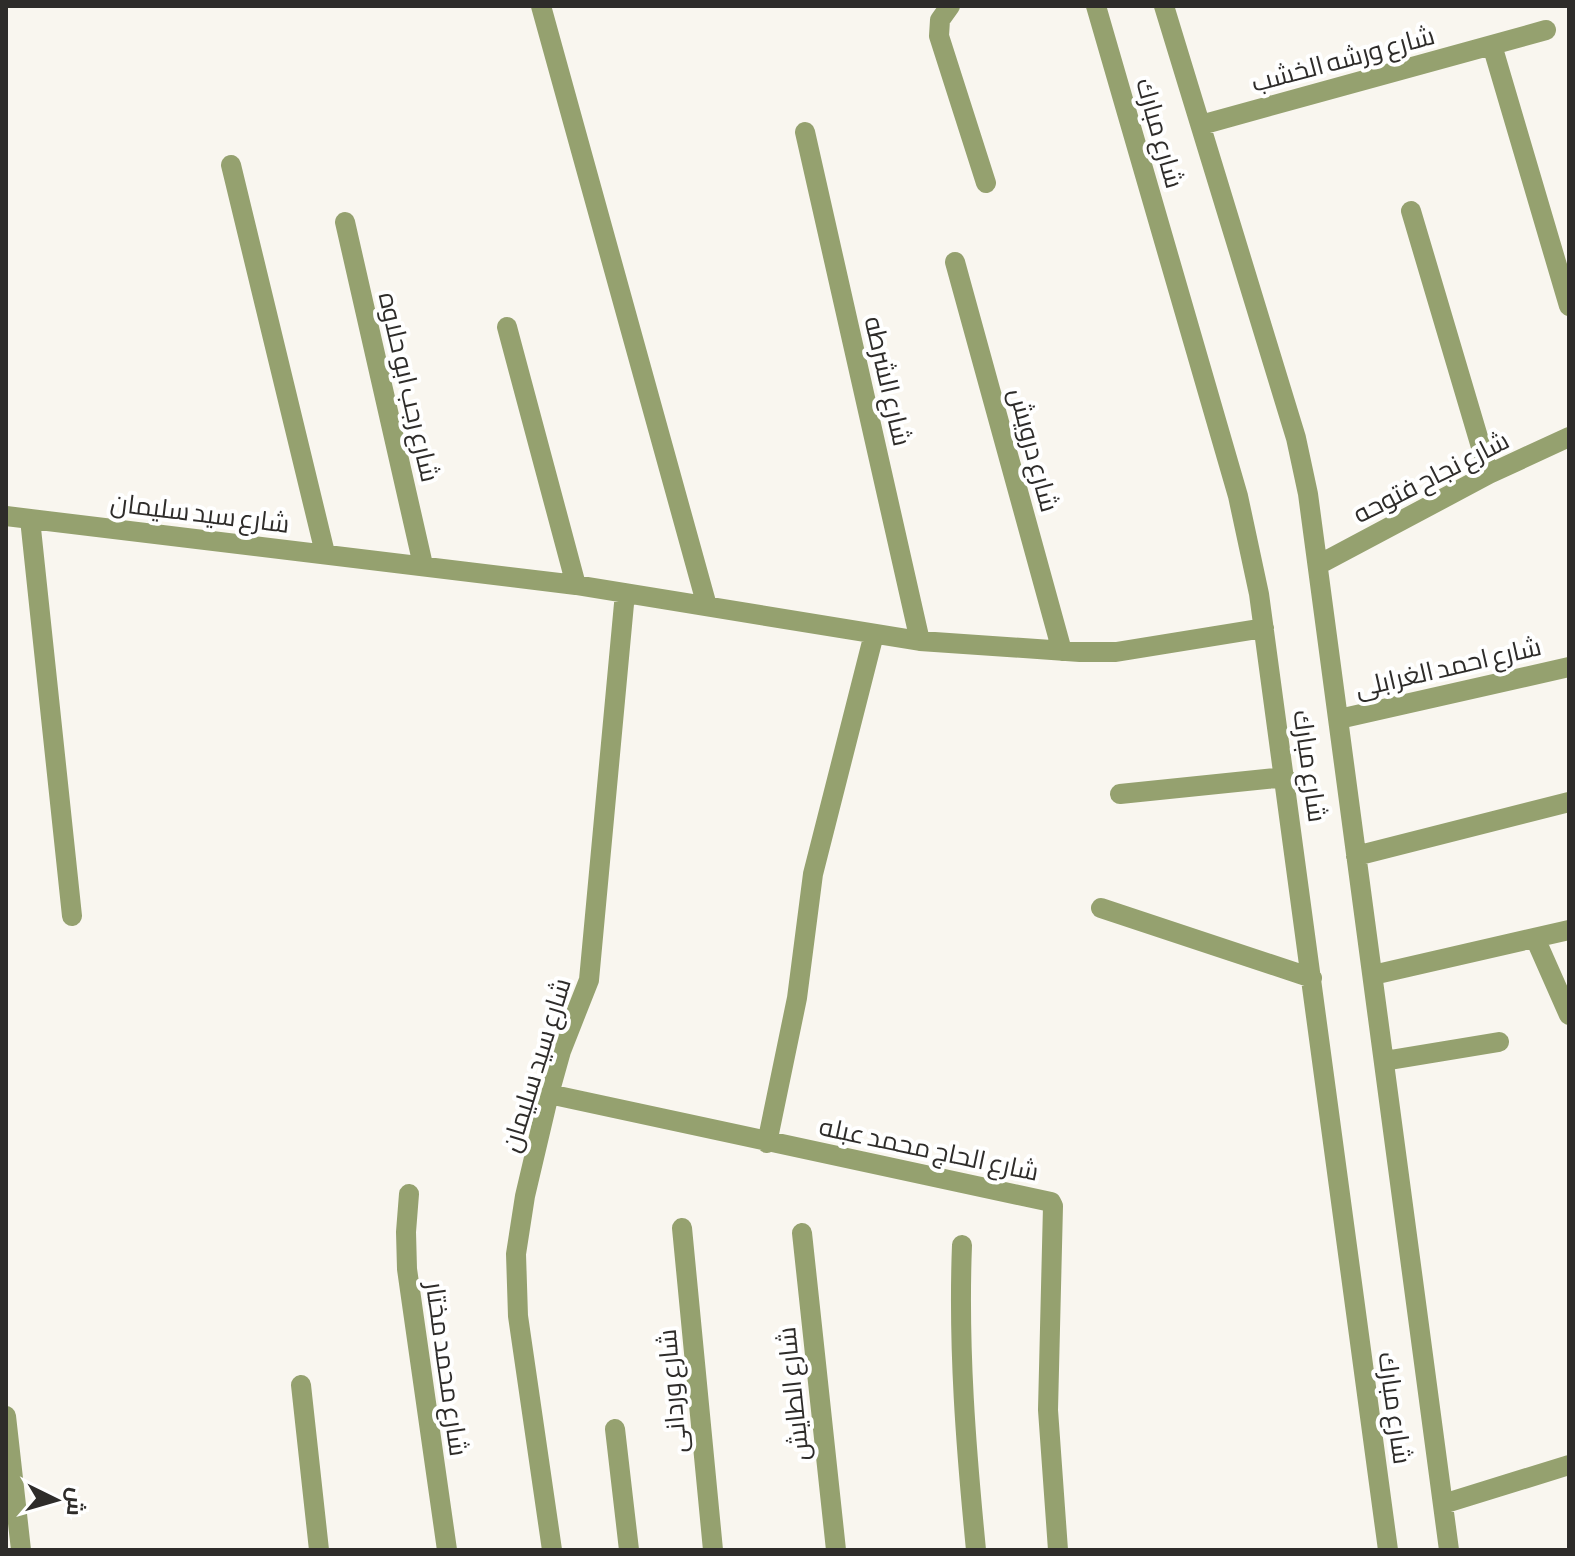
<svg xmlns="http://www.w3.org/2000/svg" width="1575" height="1556" font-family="'Asap Condensed',Cairo,sans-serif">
<rect width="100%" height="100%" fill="#f9f6ef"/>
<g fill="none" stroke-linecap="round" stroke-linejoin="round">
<path stroke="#95a16f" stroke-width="20" d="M541,6L707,606
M950,6L940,20L939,36L986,183
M1096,6L1238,496L1259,594L1388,1550
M1164,6L1296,438L1308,494L1449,1550
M1492,45L1569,306
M1201,125L1546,30
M805,132L920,641
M231,165L325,553
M1411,211L1489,474
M345,222L423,565
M955,262L1062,651
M507,327L576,585
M6,516L576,585L920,641L1080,652H1116L1264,628
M30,519L72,916
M1318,565L1489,474L1569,437
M1339,719L1569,667
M1120,794L1285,777
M1356,856L1569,802
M1101,908L1312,978
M1535,938L1569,1015
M1373,975L1569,930
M1384,1061L1499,1042
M549,1094L1051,1202L1053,1206L1048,1410L1058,1550
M767,1143L797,998L813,874L874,634
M409,1194L406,1232L407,1269L447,1550
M682,1228L713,1550
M802,1233L836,1550
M962,1245C958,1348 966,1448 976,1550
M301,1385L319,1550
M6,1416L21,1550
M615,1429L629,1550
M1443,1504L1569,1465
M552,1550L518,1316L516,1254L525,1196L549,1094L561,1051L589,980L625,593"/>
</g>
<g text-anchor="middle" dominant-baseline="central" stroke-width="8" stroke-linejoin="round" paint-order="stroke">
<g font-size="26" fill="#2e2c2a" stroke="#fff">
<text transform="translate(1343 59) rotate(-15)">شارع ورشه الخشب</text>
<text transform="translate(1160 133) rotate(74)">شارع مبارك</text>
<text transform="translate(888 381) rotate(77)">شارع الشرطه</text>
<text transform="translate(409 387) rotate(77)">شارع رجب ابو حلاوه</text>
<text transform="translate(1034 450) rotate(75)">شارع درويش</text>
<text transform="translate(1431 477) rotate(-27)">شارع نجاح فتوحه</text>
<text transform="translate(200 513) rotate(7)">شارع سيد سليمان</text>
<text transform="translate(1448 667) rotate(-13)">شارع احمد الغرابلى</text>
<text transform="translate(1310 766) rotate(82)">شارع مبارك</text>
<text transform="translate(536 1065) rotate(-73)">شارع سيد سليمان</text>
<text transform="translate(929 1149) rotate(12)">شارع الحاج محمد عبله</text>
<text transform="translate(447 1369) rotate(82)">شارع محمد مختار</text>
<text transform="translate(672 1391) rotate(-95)">شارع وردانى</text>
<text transform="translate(793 1394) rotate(-96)">شارع الطايش</text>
<text transform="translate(1395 1408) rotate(82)">شارع مبارك</text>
</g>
</g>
<rect width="1575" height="1556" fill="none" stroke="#2e2c2a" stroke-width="16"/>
<g transform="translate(56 1500) rotate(95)" stroke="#ffffff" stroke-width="6" paint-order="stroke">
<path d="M0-6L14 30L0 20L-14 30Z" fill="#2e2c2a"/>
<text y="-12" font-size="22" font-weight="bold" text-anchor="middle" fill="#2e2c2a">ش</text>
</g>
</svg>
